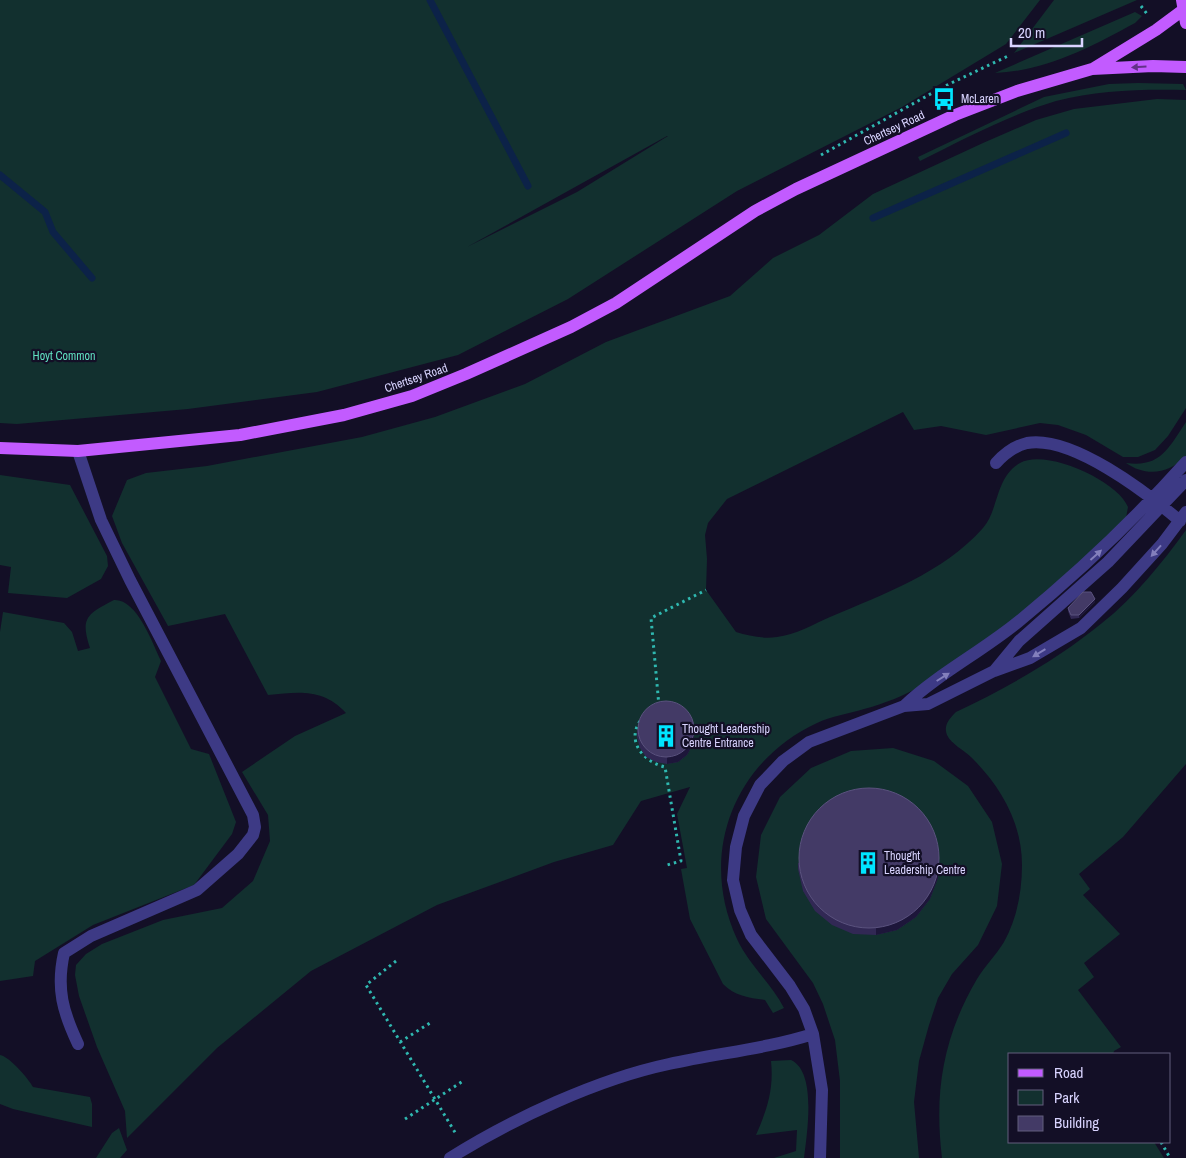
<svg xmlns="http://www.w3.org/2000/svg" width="1186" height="1158" font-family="'Archivo Narrow',sans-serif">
<rect width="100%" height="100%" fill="#130f26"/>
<path fill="#12302f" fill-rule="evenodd" d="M0,0H1040L1006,44L902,107L737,191L568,299L458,355L317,392L188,409L17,424L0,423ZM668,136L577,192L467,247L667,136Z
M1054,0H1137L1014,53Z
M1135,12L1142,16L1135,23C1091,47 1046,71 995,73Z
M1138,83L1183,84L1186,90C1143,89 1098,90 1056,101C1009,115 964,139 920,161L918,157L1044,97L1109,84Z
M1157,99L1186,100V408L1168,436L1155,450L1138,457H1123L1086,435L1058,425L1040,423L986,435L941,426L914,430L903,412L727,499L708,523L705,535L707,559L706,590L736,632C749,636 763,639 777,637C795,635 814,624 830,617C884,594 943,573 983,528C999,510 995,477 1020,463C1046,448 1118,481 1128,507L1126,518L1115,532C1054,584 994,645 923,685C905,695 884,704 864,709C848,714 832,716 817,723C733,762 698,855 737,939C749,965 771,983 784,1008L773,1013L765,1000C749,998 735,996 723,984L690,919L681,869L687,868L677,814L690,787L641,801L613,845L554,862L437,905L311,971L217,1048L127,1138L125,1111L97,1047L79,996L75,975L76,965L86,954L102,944L163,920L222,908L253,881L270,841L268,815L242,772L295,736L346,713C323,688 299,692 268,695L225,614L168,626L122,543L112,516L127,480L146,473L207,466L362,437L435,417L525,384L606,342L730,296L773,258L819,235L873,194L983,143L1036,120L1074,109Z
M1186,422V456C1169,474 1146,477 1126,463C1161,468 1169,447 1186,422Z
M0,475L70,485L107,556L108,566L101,579L67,598L8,593L11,567L0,565Z
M1186,530V764L1123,837L1079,874L1090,889L1083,895L1120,934L1084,963L1094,977L1078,990L1121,1047L1114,1051L1113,1054H1010V1142H1154L1164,1158H942C934,1092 943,1037 977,979C985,966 996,955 1004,942C1017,919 1022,891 1022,865C1022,823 1001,787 972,758C964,750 951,744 947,735C943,725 950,718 956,712C1007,688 1058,659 1102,623C1134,598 1162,563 1186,530Z
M114,600C137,599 152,642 161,661L155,677L191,749L209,754L236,822L232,834L194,885L93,925L35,961L33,976L0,981V632L3,612L64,623L72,632L78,651L90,648C80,618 87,614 114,600Z
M893,748L934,761L968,786L992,822L1002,864L997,906L978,945L952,974L938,998L929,1025L919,1061L914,1102L919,1158H840V1081L835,1040L823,1004L813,983L766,919L756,877L761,835L780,797L811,768L851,751Z
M0,1055C10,1057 28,1078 33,1087L90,1097L92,1104V1127L13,1109L0,1104Z
M791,1060C817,1072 807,1133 804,1158H774L796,1151L797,1130L756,1135C767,1110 774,1089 771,1061Z
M119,1128L127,1150L120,1158H96L112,1133Z"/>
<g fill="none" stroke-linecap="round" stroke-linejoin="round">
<path stroke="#0c2248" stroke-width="7" d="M430,0L528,186
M0,175L45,212L53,232L92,278
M873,218L1066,133"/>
<path stroke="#2fb8b0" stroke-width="3" stroke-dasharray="2.5 4" stroke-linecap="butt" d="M1141,6L1147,14
M821,155L943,87L1008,56
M659,706L651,618L706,590
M640,721C626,742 644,762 665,767L681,861L667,865
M396,961L366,985L456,1134
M400,1042L430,1023
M405,1119L463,1081
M1161,1142L1170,1158"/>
<path stroke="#3d3a85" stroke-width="12" d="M996,463C1005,453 1014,446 1027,443C1072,435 1147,493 1180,521
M995,670L1019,641L1108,562L1186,480
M904,706C938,674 981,652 1018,622C1078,573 1134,520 1186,462
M78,1044C63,1012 56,989 64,953L91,936L197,890L238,854L253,835L255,827L253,815L130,580L101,520L78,451
M450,1158C512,1119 598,1079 669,1064C717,1053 766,1049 813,1034
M820,1158L822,1090L813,1034L804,1009L790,986L751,935L740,910L733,880L736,847L744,816L760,785L783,761L809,742L904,706L928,704L994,671L1030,658L1081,628L1122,588L1162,544L1186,512"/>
<path stroke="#c25bff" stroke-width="12" d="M1182,0L1186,23
M1094,68L1156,30L1183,10
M0,448L78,451L240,435L344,415L412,396L466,374L571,327L616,303L755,211L796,189L955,115L1017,91L1092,69L1153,66L1186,67"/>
</g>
<path fill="#312854" d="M1095,602L1079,618L1071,619L1068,611V608Z
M637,730L694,735L692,746L687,755L678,762L667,764L656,762L646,757L640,748L637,737Z
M798,863L938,878L930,899L916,917L897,930L876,935L853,934L832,925L815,911L803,891L798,869Z"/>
<path fill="#1d163a" d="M1095,599V602L1079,618V615Z
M694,728V735L692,746L687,755L678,762L667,764V758Z
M939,849L938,878L930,899L916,917L897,930L876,935V928Z"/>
<path fill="#433a66" stroke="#5a527e" d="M1083,592H1091L1095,599L1079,615H1071L1068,608Z
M638 729a28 28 0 1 1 56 0a28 28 0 1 1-56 0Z
M799 858a70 70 0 1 1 140 0a70 70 0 1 1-140 0Z"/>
<defs><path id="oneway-solid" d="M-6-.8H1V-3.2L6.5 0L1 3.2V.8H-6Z" transform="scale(1.25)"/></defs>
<use fill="#623188" href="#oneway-solid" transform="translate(1139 67) rotate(177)"/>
<g fill="#837fbc">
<use href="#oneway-solid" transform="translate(1156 551) rotate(132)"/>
<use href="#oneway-solid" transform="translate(1096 555) rotate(-42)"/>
<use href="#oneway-solid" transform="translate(1039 653) rotate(149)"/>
<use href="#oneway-solid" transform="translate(943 677) rotate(-32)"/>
</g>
<defs>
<symbol id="bus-bare" viewBox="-9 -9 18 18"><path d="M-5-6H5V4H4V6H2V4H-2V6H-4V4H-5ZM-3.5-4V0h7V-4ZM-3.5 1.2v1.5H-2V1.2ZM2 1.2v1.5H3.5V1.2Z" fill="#00e5ff" stroke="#130f26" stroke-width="2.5" paint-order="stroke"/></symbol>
<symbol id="building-bare" viewBox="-9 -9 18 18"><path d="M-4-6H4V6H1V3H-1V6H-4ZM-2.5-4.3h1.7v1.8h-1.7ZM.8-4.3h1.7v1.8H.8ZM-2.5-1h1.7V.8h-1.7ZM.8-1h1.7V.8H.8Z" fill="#00e5ff" stroke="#130f26" stroke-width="2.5" paint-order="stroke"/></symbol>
</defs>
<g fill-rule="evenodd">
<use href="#bus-bare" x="928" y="83" width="32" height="32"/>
<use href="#building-bare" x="650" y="720" width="32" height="32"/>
<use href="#building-bare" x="852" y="847" width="32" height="32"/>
</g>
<g text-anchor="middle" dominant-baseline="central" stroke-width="4.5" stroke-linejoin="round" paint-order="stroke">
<g font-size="12" fill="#d9d4ff" stroke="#130f26" text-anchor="start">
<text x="961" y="99">McLaren</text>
<text x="682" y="729">Thought Leadership<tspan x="682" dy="14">Centre Entrance</tspan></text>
<text x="884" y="856">Thought<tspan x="884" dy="14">Leadership Centre</tspan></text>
</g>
<g font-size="12" fill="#d9d4ff" stroke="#130f26">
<text transform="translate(894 128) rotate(-25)">Chertsey Road</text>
<text transform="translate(416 378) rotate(-19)">Chertsey Road</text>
</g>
<g font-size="12" fill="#5fe0c0" stroke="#130f26">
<text x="64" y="356">Hoyt Common</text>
</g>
</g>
<rect x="1008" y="1053" width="162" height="90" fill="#130f26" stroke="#625e7d"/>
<rect x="1018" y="1069" width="25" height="8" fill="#c25bff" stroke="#625e7d"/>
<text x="1054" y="1078" font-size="15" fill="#d9d4ff">Road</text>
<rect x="1018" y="1090" width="25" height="15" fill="#12302f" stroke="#625e7d"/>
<text x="1054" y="1103" font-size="15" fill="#d9d4ff">Park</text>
<rect x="1018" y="1116" width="25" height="15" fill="#433a66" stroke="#625e7d"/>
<text x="1054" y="1128" font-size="15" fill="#d9d4ff">Building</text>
<path d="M1011 38v8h71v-8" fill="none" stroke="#d9d4ff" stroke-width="2.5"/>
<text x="1018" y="38" font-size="15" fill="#d9d4ff" stroke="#130f26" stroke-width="4" paint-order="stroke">20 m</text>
</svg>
